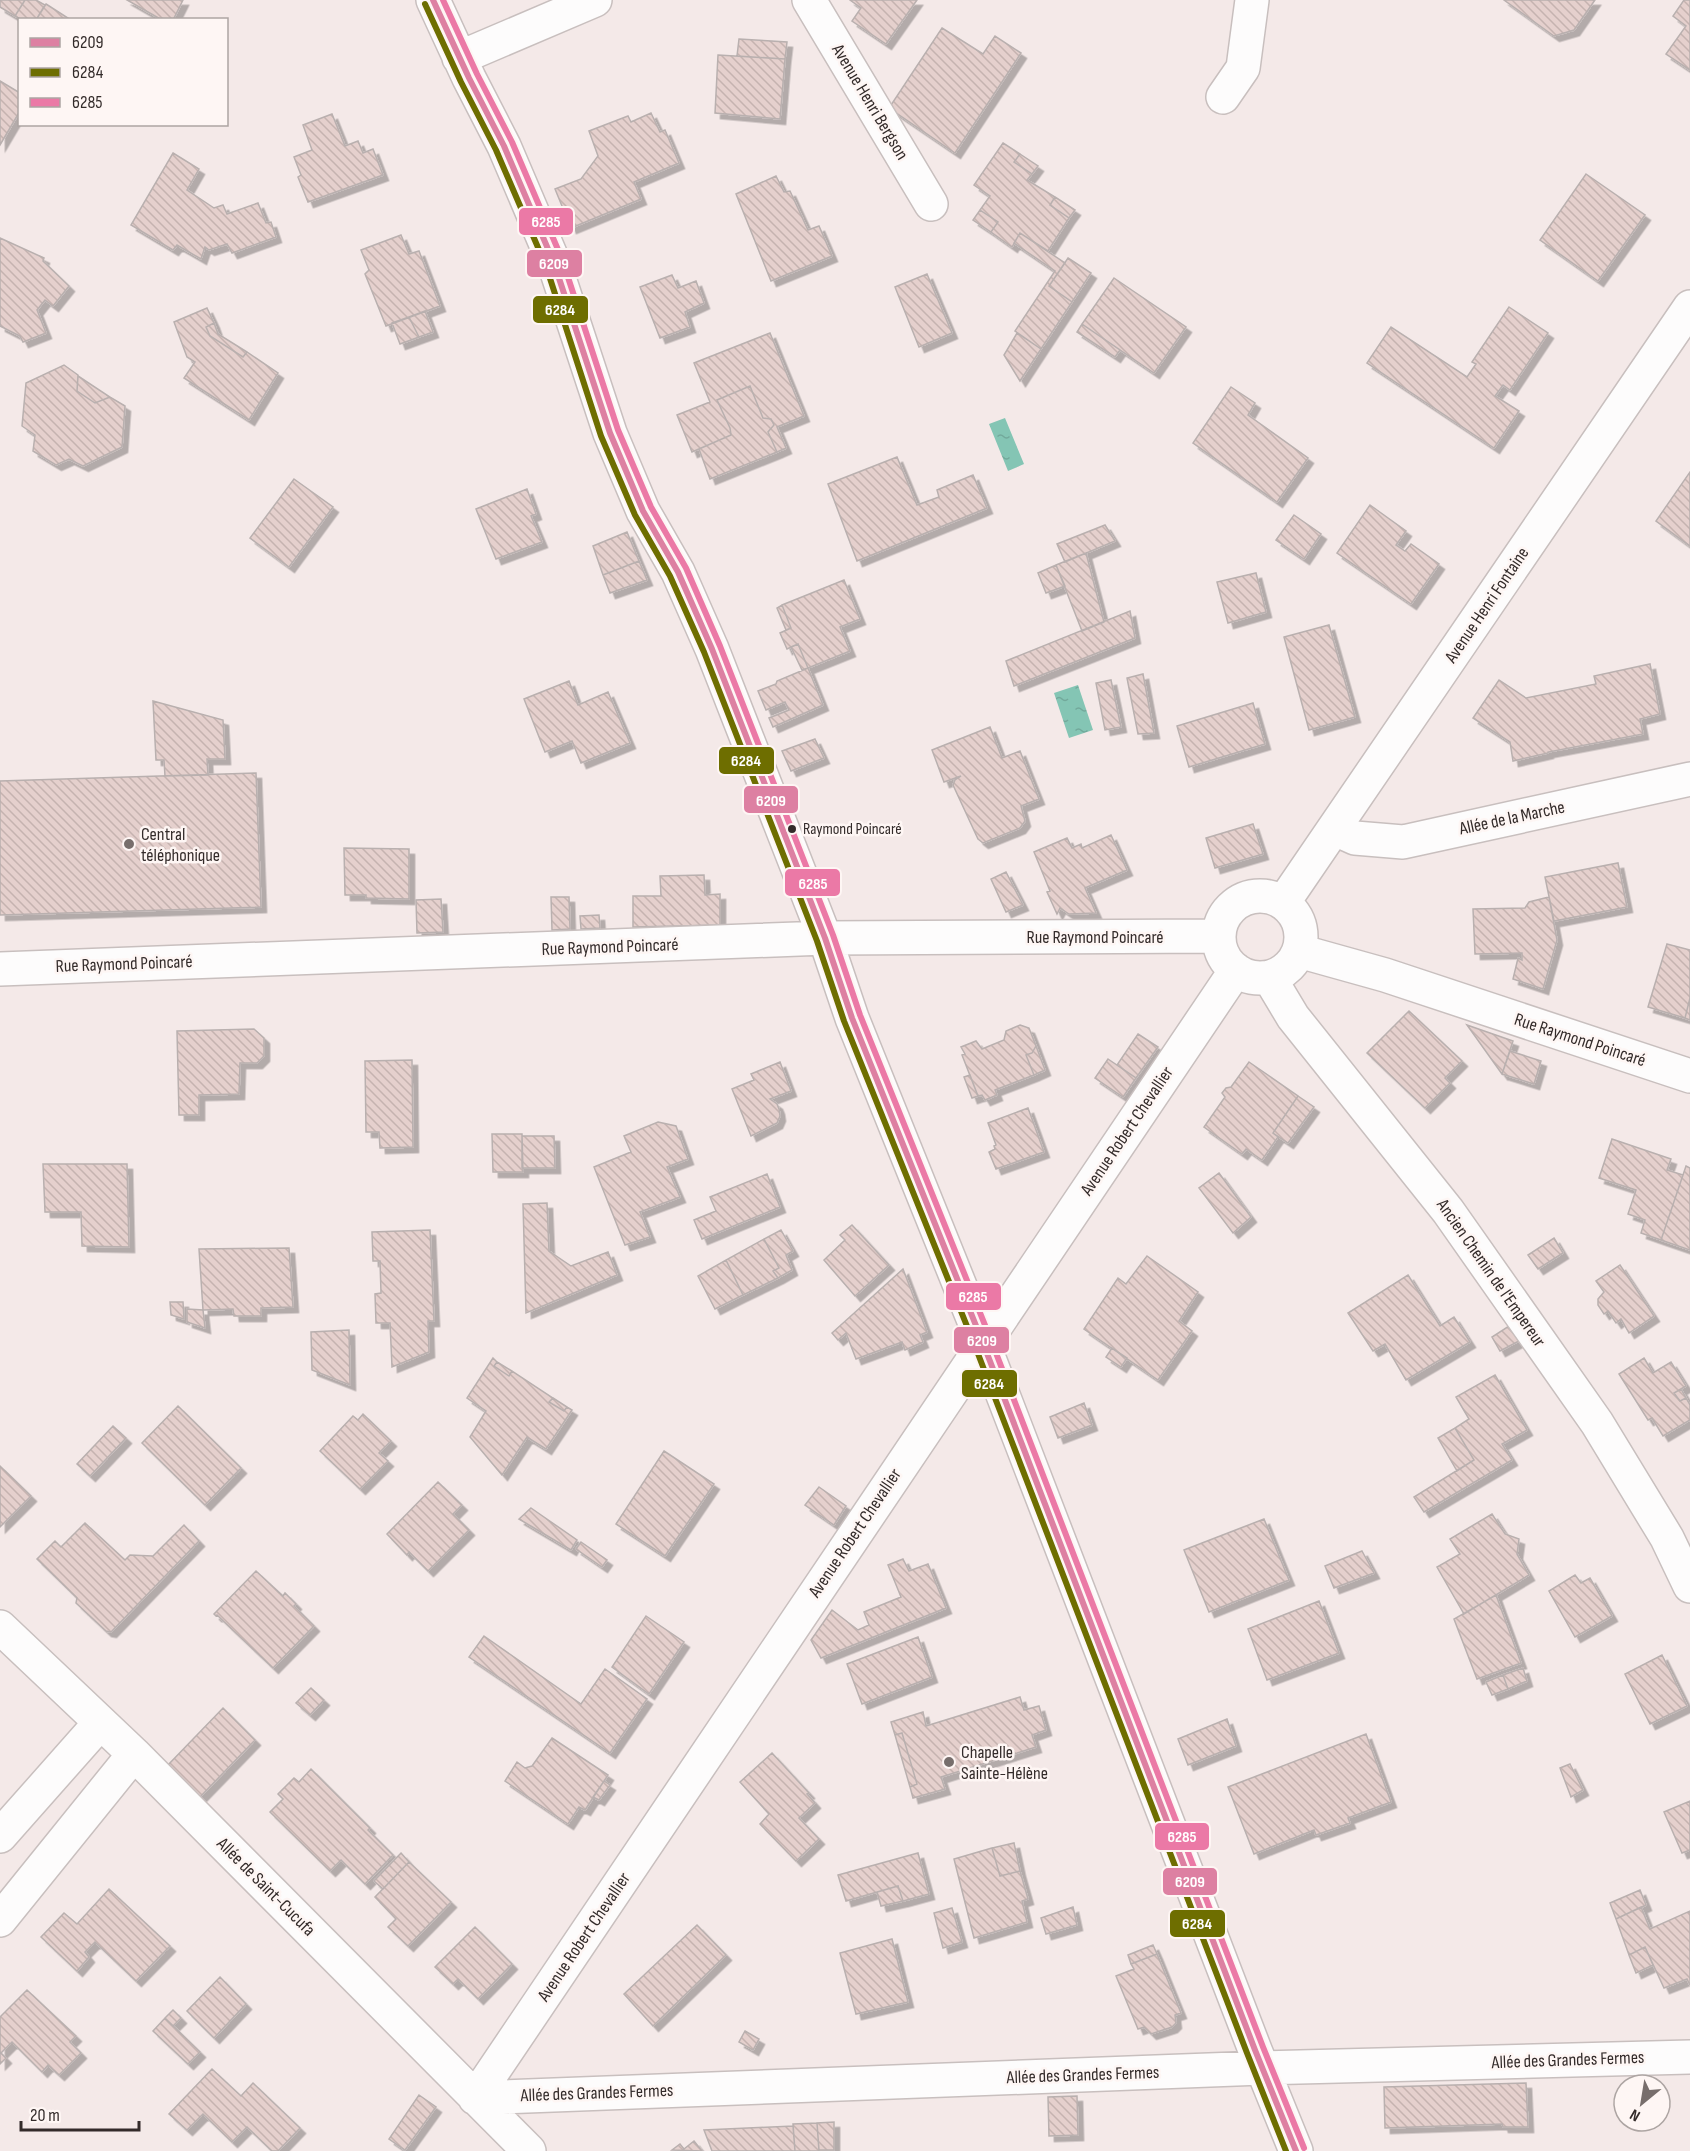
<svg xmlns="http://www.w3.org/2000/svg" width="1690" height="2151" font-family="'Sofia Sans Condensed',sans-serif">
<defs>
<pattern id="water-ripples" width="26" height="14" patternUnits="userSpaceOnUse" patternTransform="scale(1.5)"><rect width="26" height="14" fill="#84c5b4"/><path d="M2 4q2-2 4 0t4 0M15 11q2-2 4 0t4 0" fill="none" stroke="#72a99b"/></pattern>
<pattern id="building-back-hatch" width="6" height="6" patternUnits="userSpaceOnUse" patternTransform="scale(1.5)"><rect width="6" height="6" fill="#e5d0cd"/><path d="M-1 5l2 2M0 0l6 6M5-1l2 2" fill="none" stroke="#c5b3b0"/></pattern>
<filter id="shadow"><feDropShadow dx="5.5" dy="5.5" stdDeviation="0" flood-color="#0004"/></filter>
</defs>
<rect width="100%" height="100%" fill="#f4e9e8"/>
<path fill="url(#water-ripples)" d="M1005,418L1024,464L1008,471L989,424Z
M1078,685L1093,730L1069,738L1054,693Z"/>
<path fill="url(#building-back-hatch)" stroke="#b9b0af" stroke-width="1.5" filter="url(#shadow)" d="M0,0H25L15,16L0,7Z
M25,0H36L45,5L36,20H22L15,16Z
M127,0H183L173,20H162Z
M850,0H917L886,44L852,21L861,8Z
M1504,0H1595L1574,30L1554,36Z
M1684,0H1690V70L1666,54L1686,26L1673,16Z
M46,4L71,20H36Z
M942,28L983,54L995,36L1021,53L955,153L889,108Z
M739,39L787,42L785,59L737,56Z
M718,55L785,59L780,119L715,113Z
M0,81L20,93V111L0,145Z
M651,113L660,132L665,130L679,163L634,182L641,199L571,228L555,189L581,179L598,156L589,131L628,116L631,122Z
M332,114L345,146L358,141L363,153L373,149L383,175L308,202L298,177L301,175L294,157L312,150L303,125Z
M1003,143L1020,154L1014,162L1032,174L1027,180L1055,197L1050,205L1069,218L1048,251L1020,233L1012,247L991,232L998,222L980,210L990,196L974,185Z
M173,153L199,169L187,190L214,208L223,205L227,214L258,203L266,223L271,222L276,237L232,253L227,244L209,250L205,247L201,259L177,245L173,250L131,225Z
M1020,154L1038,166L1032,174L1014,162Z
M1586,174L1645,215L1598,281L1540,240Z
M776,176L784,192L790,191L808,230L819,226L832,256L771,281L736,194Z
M1055,197L1075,210L1069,218L1050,205Z
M980,210L998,222L991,232L973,220Z
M1020,233L1065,263L1049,286L1072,302L1041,349L1015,331L1055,271L1014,243Z
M401,235L409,254L419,251L440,306L386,326L365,274L369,270L361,250Z
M0,238L44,258L43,261L69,286L53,306L45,300L37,310L46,333L23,342L20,336L0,326Z
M1068,258L1091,273L1072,302L1049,286Z
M927,274L952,333L919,347L895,287Z
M672,275L678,288L696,281L704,303L685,312L690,327L660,338L640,287Z
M1114,278L1186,327L1154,373L1082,324Z
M1509,307L1548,333L1510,390L1503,385L1495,396L1519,411L1494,448L1367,363L1391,327L1467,377L1476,364L1472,362Z
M207,308L214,323L206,327L210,336L243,357L247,352L278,373L249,420L184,378L195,362L187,357L174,322Z
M425,311L433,332L419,337L409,317Z
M409,317L419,337L400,344L392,323Z
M214,323L218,334L247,352L243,357L210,336L206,327Z
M1082,324L1120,350L1115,357L1077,332Z
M770,333L804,416L777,427L786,448L777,452L768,432L774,425L771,419L763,418L750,386L717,400L730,428L731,435L692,452L677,415L710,402L694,363Z
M1017,333L1041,349L1020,381L1004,355Z
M64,365L78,375L77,391L95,403L110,397L125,406L122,447L83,466L69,459L56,465L33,451L35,435L22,426L26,383Z
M78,376L110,397L95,403L77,391Z
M750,386L763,418L771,419L774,425L768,432L777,452L710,479L699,449L731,435L730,428L717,400Z
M1231,387L1255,403L1248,415L1308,458L1277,502L1193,443Z
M897,457L917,505L939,497L937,490L973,475L987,508L857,561L828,484Z
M1690,472V546L1656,521Z
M294,479L333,507L289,567L250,538Z
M527,489L536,514L531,516L542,542L496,559L476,509Z
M1370,505L1406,531L1396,545L1405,551L1411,544L1439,564L1411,604L1337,553Z
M1294,515L1321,534L1304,559L1276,540Z
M1105,525L1115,541L1065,562L1057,544Z
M627,532L639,561L603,575L593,546Z
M1086,553L1104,622L1082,631L1056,565Z
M639,561L647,580L610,593L603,575Z
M1056,565L1065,586L1046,593L1038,573Z
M1256,573L1266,612L1228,623L1217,582Z
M844,580L860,619L840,627L850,651L808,668L798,644L787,649L780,633L791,628L782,605Z
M782,605L791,628L786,630L777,608Z
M1130,611L1135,638L1014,686L1006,661Z
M1329,625L1355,717L1309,730L1284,637Z
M798,644L808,668L802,670L791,647Z
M1650,664L1660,714L1640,719L1643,734L1548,752V753L1513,761L1510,742L1473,718L1499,680L1526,698L1596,684L1594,676Z
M808,668L823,705L773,727L769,718L789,710L785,702L766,710L758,691L776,684L777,681Z
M1143,674L1154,733L1138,734L1127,678Z
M1111,680L1121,727L1105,730L1096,683Z
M569,681L578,705L608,692L630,743L581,763L572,741L545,752L524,699Z
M153,701L223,720L225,759H207L208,775L165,776L164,760H156Z
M1253,703L1265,744L1189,767L1177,726Z
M990,727L1002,758L1020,751L1039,799L1021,806L1025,821L1020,828L983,843L978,839L953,785L955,780L961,776L944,782L932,750Z
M815,739L824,758L791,771L782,751Z
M256,773L261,907L0,915V781Z
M1253,824L1263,854L1215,868L1206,838Z
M1111,835L1127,870L1085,888L1096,913L1069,914L1060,908L1057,914L1047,892L1050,891L1034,852L1067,838L1072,848L1081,844L1082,848Z
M344,848L409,849V899L366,898V895H345Z
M1618,863L1627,907L1554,921L1545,877Z
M1006,872L1023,905L1006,912L991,879Z
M704,875L705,895L720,894V925L633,927V896H661L660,876Z
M551,897H569L570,929L552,930Z
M1549,897L1557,940L1543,989L1513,979L1518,958L1522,960V953L1475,954L1473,909L1525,908L1529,902Z
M441,899L443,932L417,933L416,900Z
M599,915L600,928L581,929L580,916Z
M1667,944L1690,950V998L1685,1018L1648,1007Z
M1690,998V1020L1685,1018Z
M1409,1011L1462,1061L1445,1078L1450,1083L1425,1108L1367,1053Z
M1020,1025L1029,1028L1036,1046L1032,1053L1026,1055L1034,1075L995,1090L997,1095L985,1100L982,1095L978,1096L962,1055L965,1054L961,1047L976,1041L982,1049L1004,1040L1006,1031Z
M1467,1025L1513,1041L1502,1074Z
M254,1029L264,1038V1056L257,1063H240L239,1094L199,1095V1115H179L177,1031Z
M1138,1034L1158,1047L1136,1078L1117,1065Z
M1036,1046L1045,1070L1034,1075L1026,1055L1032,1053Z
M1510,1051L1541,1061L1534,1084L1502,1074Z
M1108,1059L1136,1078L1123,1097L1095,1078Z
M412,1060L413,1147L380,1148L379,1132H366L365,1061Z
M780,1062L791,1091L770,1099L777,1104L779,1109L780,1116L777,1123L751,1136L732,1089L754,1080L751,1074Z
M1249,1062L1298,1096L1273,1133L1278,1137L1262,1160L1246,1149L1242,1154L1204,1127L1225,1097L1222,1093L1226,1088L1231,1087Z
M970,1075L978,1096L972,1098L964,1077Z
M1298,1096L1314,1107L1288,1143L1273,1133Z
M1028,1108L1044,1152L996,1169L989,1152L995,1149L994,1146L996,1145L988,1123Z
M658,1122L676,1126L688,1159L667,1167L680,1197L640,1212L650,1237L625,1245L594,1167L631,1152L624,1136Z
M492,1134H522L523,1172H493Z
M522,1136H554L555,1168H522Z
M1612,1139L1671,1159L1667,1170L1683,1175L1661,1240L1641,1233L1645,1220L1628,1214L1636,1190L1599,1178Z
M43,1164H127L129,1247L82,1246L81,1212H45Z
M1686,1166L1690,1168V1250L1661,1240Z
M1219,1173L1251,1217L1233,1233L1199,1188Z
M767,1174L780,1207L702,1239L694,1220L716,1211L710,1197Z
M547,1203L549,1251L571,1266L608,1252L617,1275L526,1313L523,1204Z
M852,1225L889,1265L855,1296L824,1260L845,1240L840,1235Z
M430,1230L434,1321H428L429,1352L392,1367L390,1323H376L375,1294L381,1293L380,1261H373L372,1232Z
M781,1230L793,1251L786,1255L792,1270L778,1278L773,1271L779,1268L764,1239Z
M1554,1238L1563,1253L1538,1269L1528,1255Z
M764,1239L779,1268L773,1271L778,1278L743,1295L726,1260Z
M289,1248L293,1307L261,1308V1316H234L233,1309L203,1310L199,1249Z
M1147,1256L1198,1292L1179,1321L1192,1331L1158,1380L1084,1329L1118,1278L1126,1284Z
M726,1260L743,1295L715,1309L698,1276Z
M1620,1265L1654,1316L1629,1333L1621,1319L1616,1323L1608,1311L1604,1314L1598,1305V1299L1604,1292L1596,1281Z
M903,1269L927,1332L920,1335L923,1342L905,1350L902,1342L856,1359L846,1333L838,1340L832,1333Z
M1408,1275L1440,1326L1454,1317L1470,1342L1406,1380L1385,1344L1373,1351L1348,1313Z
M170,1302H183L184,1319L171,1315Z
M187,1309L203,1310L205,1328L187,1322Z
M1509,1326L1519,1341L1500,1351L1492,1337Z
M349,1330L350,1385L312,1370L311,1332Z
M1112,1348L1127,1358L1121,1367L1106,1357Z
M493,1358L497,1362L494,1366L509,1376L512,1371L553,1398L549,1402L564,1411L567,1407L572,1410L546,1449L527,1437L502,1475L470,1437L486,1411L467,1398Z
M1644,1358L1653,1373L1671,1362L1686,1386L1674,1393L1680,1401L1686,1398L1690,1405V1420L1663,1436L1652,1418L1648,1420L1619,1374Z
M497,1362L512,1371L509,1376L494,1366Z
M1495,1375L1527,1430L1502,1444L1512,1460L1424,1512L1414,1497L1474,1460L1455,1428L1469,1419L1456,1397Z
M1681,1389L1686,1398L1680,1401L1674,1393Z
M553,1398L567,1407L564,1411L549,1402Z
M1084,1403L1092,1425L1058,1438L1050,1417Z
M178,1406L241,1468L205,1505L142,1443Z
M363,1414L391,1441L379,1453L388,1461L360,1489L320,1451L353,1416L358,1420Z
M113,1426L126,1438L90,1476L77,1464Z
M1455,1428L1474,1460L1457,1471L1438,1438Z
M664,1451L714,1484L665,1556L616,1524Z
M0,1466L31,1496L0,1527Z
M438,1482L462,1505L453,1514L469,1530L428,1571L409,1552L407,1555L387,1534Z
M819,1487L846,1506L834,1525L805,1505Z
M531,1508L577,1540L571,1550L519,1519Z
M1492,1514L1505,1534L1519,1539L1517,1554L1529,1575L1464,1614L1437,1567L1460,1554L1450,1539Z
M1264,1519L1289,1580L1209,1612L1184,1550Z
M85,1523L125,1560L130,1555L153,1556L184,1525L199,1541L111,1632L106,1631L76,1603L77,1598L37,1559L55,1541L61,1547Z
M581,1542L607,1560L602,1567L576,1549Z
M1362,1551L1374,1573L1334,1588L1325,1566Z
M903,1559L909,1571L928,1564L946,1608L821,1658L811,1640L832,1610L858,1630L869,1625L864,1612L901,1597L888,1565Z
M256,1571L283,1596L285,1593L296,1604L294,1606L314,1626L273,1668L217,1615L216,1616L214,1614Z
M1575,1575L1581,1583L1590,1578L1612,1616L1575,1637L1549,1591Z
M1496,1595L1521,1663L1477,1679L1454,1619Z
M1319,1601L1339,1653L1267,1680L1248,1629Z
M646,1616L684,1642L649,1694L612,1667Z
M484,1636L581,1704L605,1669L647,1699L610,1753L469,1657Z
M918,1637L932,1677L862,1704L847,1664Z
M1662,1655L1687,1706L1650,1724L1625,1674Z
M1523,1668L1527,1681L1508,1689L1503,1675Z
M1503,1675L1508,1689L1492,1695L1486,1682Z
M311,1688L324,1700L310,1715L296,1703Z
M1020,1697L1024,1710L1039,1706L1043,1720L1046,1730L1032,1735L1036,1747L941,1777L945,1789L913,1798L910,1787L917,1784L902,1733L895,1735L891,1722L923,1712L926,1726Z
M223,1708L255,1740L199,1798L167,1766Z
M1227,1719L1236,1746L1188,1765L1178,1739Z
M902,1733L917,1784L910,1787L895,1735Z
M1366,1734L1391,1802L1348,1818L1350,1823L1316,1835L1314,1830L1254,1854L1228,1787Z
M552,1738L608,1775L585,1810L579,1807L568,1824L505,1781L517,1762L525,1768L532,1766Z
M772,1753L809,1793L807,1794L815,1803L799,1818L819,1839L796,1861L760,1824L769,1814L740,1782Z
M1570,1764L1583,1790L1571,1797L1560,1768Z
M311,1769L370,1828L368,1830L393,1855L365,1884L341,1860L330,1871L270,1812L283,1799L278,1794L294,1778L299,1782Z
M604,1781L610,1785L599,1800L593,1797Z
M1690,1801V1850L1682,1853L1664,1812Z
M1014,1843L1020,1871L1000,1876L992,1848Z
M992,1848L1000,1876L1020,1871L1028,1899L1022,1901L1027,1922L974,1938L954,1859Z
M401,1853L409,1862L383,1889L374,1881Z
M918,1853L929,1894L903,1901L898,1886L846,1901L838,1875Z
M409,1862L451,1902L408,1946L388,1927L396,1919L375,1897Z
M898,1886L903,1901L881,1906L877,1892Z
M109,1889L170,1946L136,1981L95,1942L85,1952L89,1957L77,1971L41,1937L64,1913L77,1924Z
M1640,1890L1646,1905L1616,1919L1610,1903Z
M1073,1907L1077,1925L1046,1934L1041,1918Z
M1641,1907L1650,1929L1690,1911V1985L1687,1979L1664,1988L1645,1947L1629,1955L1616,1919Z
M952,1908L962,1942L943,1948L934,1913Z
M697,1925L726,1955L653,2026L624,1994Z
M475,1927L512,1964L478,1999L458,1979L453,1984L435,1967Z
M892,1939L908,2002L856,2014L840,1953Z
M1153,1945L1157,1954L1131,1964L1128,1955Z
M1645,1947L1653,1965L1636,1973L1629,1955Z
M1157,1954L1181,2013L1175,2015L1176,2023L1172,2027L1151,2034L1144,2027L1138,2029L1116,1976L1134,1969L1131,1964Z
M220,1977L246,2004L214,2038L187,2011Z
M27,1990L76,2036L70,2042L81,2053L59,2075L48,2065L42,2072L12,2042L1,2053L6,2058L0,2064V2017Z
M173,2010L181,2018L173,2026L165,2018Z
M165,2018L200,2052L188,2064L153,2031Z
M745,2031L759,2039L753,2050L739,2042Z
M212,2069L241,2096L253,2083L300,2128L278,2151H272L247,2127L232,2142L203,2114L187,2130L169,2114Z
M1526,2083L1528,2127H1503L1502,2124L1385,2128L1384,2087Z
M419,2095L436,2107L405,2150L389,2139Z
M1077,2096L1078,2135L1049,2136L1048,2097Z
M834,2122V2150H819L817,2123Z
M817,2123L819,2151H795L793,2124Z
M793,2126L795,2151H712L704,2130Z
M694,2141L702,2151L672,2150L680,2144L684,2149Z"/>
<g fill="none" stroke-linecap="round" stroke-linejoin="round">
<defs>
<path id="minor" d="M433,0L469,78L504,146L554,263L610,433L643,511L678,572L712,649L825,938L852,1018L983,1343L1255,2050L1296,2151
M809,0L931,204
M459,58L595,0
M1223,97L1243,68L1252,0
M1335,829L1355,838L1403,842L1690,779
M1219 937a41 41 0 1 1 82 0a41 41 0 1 1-82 0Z
M1283,903L1690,307
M1299,951L1385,975L1690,1076
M0,969L825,938L1219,936
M1269,977L1293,1017L1448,1211L1597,1423L1667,1538L1690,1586
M0,1627L134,1754L529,2151
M0,1836L100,1723
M0,1920L134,1754
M475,2098L1236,970
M475,2098L1262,2068L1690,2057"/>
</defs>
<use href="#minor" stroke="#c8bfbe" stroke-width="36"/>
<use href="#minor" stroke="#fdfcfc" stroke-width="33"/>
<defs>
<path id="bus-1" d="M433,0L469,78L504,146L554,263L610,433L643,511L678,572L712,649L825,938L852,1018L983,1343L1255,2050L1296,2151"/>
<path id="bus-2" d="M425,4L461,82L496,150L546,266L601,436L635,515L670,576L704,652L817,941L844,1021L975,1346L1247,2053L1286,2151"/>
<path id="bus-3" d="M443,0L477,74L512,142L562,259L618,430L651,507L686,568L720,646L833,935L860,1015L991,1340L1263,2047L1304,2148"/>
</defs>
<use href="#bus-1" stroke="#fef6f4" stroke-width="10"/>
<use href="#bus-2" stroke="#fef6f4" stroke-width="10"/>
<use href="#bus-3" stroke="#fef6f4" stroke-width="10"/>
<use href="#bus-1" stroke="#dd80a2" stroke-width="6"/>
<use href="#bus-2" stroke="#6e6e00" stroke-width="6"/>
<use href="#bus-3" stroke="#eb79a6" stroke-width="6"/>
</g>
<circle fill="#332b2a" stroke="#fef6f4" stroke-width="2" cx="792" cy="829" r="5"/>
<g fill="#776e6c" stroke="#fef6f4" stroke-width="2">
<circle cx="129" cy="844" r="6"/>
<circle cx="949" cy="1762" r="6"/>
</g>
<g text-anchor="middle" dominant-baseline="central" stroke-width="5" stroke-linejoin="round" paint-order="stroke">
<g font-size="16" fill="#332b2a" stroke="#fef6f4" text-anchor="start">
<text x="803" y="829">Raymond Poincaré</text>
</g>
<g font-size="18" fill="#332b2a" stroke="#fef6f4">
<text transform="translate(870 102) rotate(59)">Avenue Henri Bergson</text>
<text transform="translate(1487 605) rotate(-56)">Avenue Henri Fontaine</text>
<text transform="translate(1512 818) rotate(-12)">Allée de la Marche</text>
<text x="1095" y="937">Rue Raymond Poincaré</text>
<text transform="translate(610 947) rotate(-2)">Rue Raymond Poincaré</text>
<text transform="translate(124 964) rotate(-2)">Rue Raymond Poincaré</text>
<text transform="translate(1580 1040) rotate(18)">Rue Raymond Poincaré</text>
<text transform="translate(1127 1131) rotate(-56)">Avenue Robert Chevallier</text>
<text transform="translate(1491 1273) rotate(55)">Ancien Chemin de l'Empereur</text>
<text transform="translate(855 1533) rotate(-56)">Avenue Robert Chevallier</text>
<text transform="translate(266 1887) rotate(45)">Allée de Saint-Cucufa</text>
<text transform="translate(584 1937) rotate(-56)">Avenue Robert Chevallier</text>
<text transform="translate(1568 2060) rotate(-2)">Allée des Grandes Fermes</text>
<text transform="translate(1083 2075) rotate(-2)">Allée des Grandes Fermes</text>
<text transform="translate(597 2093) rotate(-2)">Allée des Grandes Fermes</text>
</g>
<g font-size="18" fill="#332b2a" stroke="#fef6f4" text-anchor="start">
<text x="141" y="834">Central<tspan x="141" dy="21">téléphonique</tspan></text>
<text x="961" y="1752">Chapelle<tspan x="961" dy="21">Sainte-Hélène</tspan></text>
</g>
</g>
<g stroke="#fef6f4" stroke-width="2">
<rect x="518" y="207" width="56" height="29" rx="6" fill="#eb79a6"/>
<rect x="526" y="249" width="57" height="29" rx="6" fill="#dd80a2"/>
<rect x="532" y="295" width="57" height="29" rx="6" fill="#6e6e00"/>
<rect x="718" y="746" width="57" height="29" rx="6" fill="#6e6e00"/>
<rect x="743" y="785" width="56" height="29" rx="6" fill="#dd80a2"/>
<rect x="784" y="868" width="57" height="29" rx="6" fill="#eb79a6"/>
<rect x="945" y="1282" width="57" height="29" rx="6" fill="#eb79a6"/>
<rect x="953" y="1326" width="57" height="28" rx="6" fill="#dd80a2"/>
<rect x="961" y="1369" width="57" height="29" rx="6" fill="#6e6e00"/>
<rect x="1154" y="1822" width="56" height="29" rx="6" fill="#eb79a6"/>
<rect x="1162" y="1867" width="56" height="29" rx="6" fill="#dd80a2"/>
<rect x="1169" y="1909" width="57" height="29" rx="6" fill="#6e6e00"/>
</g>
<g font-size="16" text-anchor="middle" font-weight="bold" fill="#fff">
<text x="546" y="227">6285</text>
<text x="554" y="269">6209</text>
<text x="560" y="315">6284</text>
<text x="746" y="766">6284</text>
<text x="771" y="806">6209</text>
<text x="813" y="889">6285</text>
<text x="973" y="1302">6285</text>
<text x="982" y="1346">6209</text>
<text x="989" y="1389">6284</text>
<text x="1182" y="1842">6285</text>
<text x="1190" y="1887">6209</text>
<text x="1197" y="1929">6284</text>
</g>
<rect x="18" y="18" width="210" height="108" fill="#fef6f4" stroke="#ada5a3" stroke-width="1.5"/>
<rect x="30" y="38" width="30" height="9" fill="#dd80a2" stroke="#ada5a3" stroke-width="1.5"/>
<text x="72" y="48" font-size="18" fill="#332b2a">6209</text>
<rect x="30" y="68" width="30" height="9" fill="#6e6e00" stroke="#ada5a3" stroke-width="1.5"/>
<text x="72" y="78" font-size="18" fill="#332b2a">6284</text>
<rect x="30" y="98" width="30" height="9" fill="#eb79a6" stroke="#ada5a3" stroke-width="1.5"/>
<text x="72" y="108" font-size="18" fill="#332b2a">6285</text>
<g transform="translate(1642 2103) rotate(210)"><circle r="28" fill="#fef6f4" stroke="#ada5a3" stroke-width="1.5"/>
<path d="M0-4.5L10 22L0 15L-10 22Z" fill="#776e6c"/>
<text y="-9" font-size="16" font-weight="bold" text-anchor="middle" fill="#332b2a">N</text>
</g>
<path d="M21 2121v9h118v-9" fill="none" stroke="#332b2a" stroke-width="3"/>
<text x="30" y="2121" font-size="18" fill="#332b2a" stroke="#fef6f4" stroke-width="4.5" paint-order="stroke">20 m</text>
</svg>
